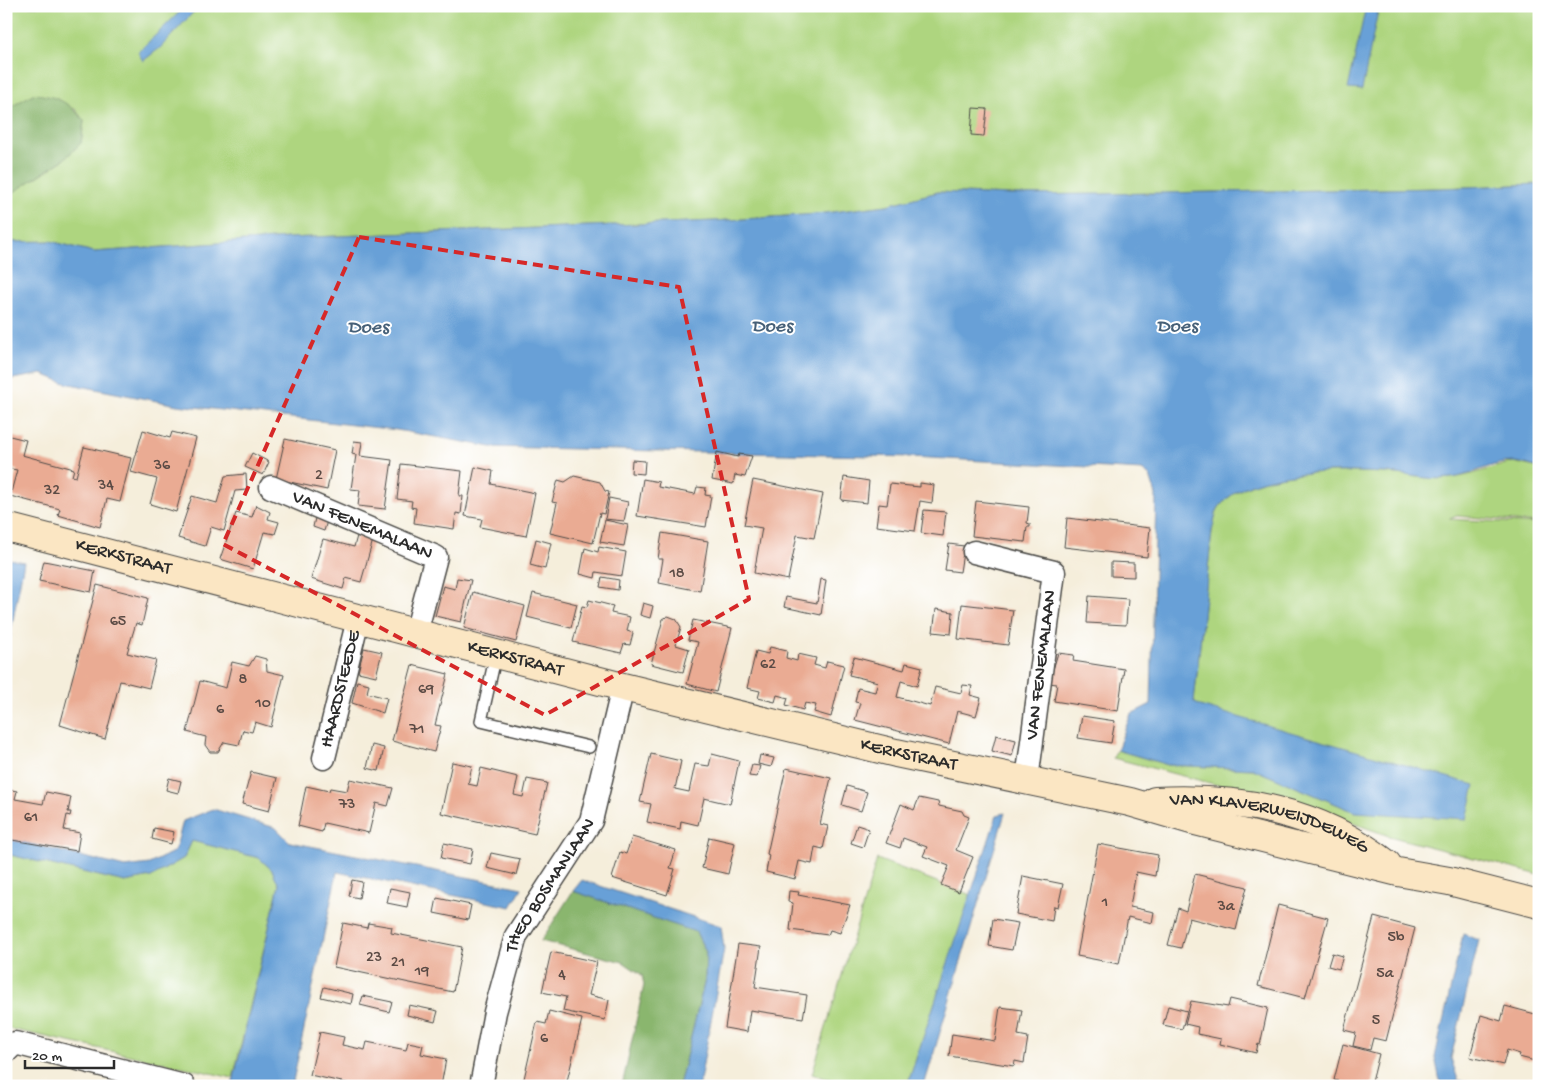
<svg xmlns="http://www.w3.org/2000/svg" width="1545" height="1092" font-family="'Gochi Hand',sans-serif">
<rect width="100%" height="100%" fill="#fff"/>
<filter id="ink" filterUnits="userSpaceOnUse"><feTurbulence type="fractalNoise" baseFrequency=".02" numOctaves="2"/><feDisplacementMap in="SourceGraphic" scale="10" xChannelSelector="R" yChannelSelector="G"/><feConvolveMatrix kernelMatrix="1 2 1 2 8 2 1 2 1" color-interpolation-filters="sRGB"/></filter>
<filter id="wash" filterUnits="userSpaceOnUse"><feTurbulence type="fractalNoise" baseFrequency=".0096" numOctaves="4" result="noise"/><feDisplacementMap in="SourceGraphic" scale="20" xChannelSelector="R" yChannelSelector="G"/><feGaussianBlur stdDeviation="1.12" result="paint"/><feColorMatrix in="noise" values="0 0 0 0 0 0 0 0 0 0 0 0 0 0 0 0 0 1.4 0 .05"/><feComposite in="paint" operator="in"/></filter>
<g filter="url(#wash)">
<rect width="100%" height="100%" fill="#f5eedb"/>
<path fill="#aed57f" stroke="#6c8055" d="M6,6H1539V184L1442,188L1102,194L1010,195L938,192L887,205L817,214L714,221L288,238L94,252L50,241L6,242V197L63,160L81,143L84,121L75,109L33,94L6,110Z
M1513,462L1539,468V523L1457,516L1449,519L1539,524V875L1389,836L1322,812L1113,758L1117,750L1168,765L1253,769L1355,812L1194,702L1212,531C1214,524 1215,511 1220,506C1251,467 1341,471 1386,473C1408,474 1429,481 1451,478C1471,476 1493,467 1513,462Z
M192,841L260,858L272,870L279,885L233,1078L6,1028V854L125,882L151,877L184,858Z
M877,859L971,895L907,1086H852L812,1074Z"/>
<path fill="#8ab66e" stroke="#5a704c" d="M33,94C57,96 69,102 84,121L81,143L63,160L6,197V110Z
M573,891L696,932L706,952L705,980L679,1086H622L644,985L642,975L623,962L541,941Z"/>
<path fill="#68a0d7" stroke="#4a6681" d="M186,6H199L160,48L143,61L138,52Z
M1366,6H1379L1362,90L1348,89Z
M1539,184V468C1531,466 1521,462 1513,462C1492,462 1471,476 1451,478C1429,481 1408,474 1386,473C1341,471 1250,467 1220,506C1215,511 1214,524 1212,531L1194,702L1200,706L1475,785L1467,819L1355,812L1253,769L1168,765L1117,750L1131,714L1151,704L1156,495L1150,476L1142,470L912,457L491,447L397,430L177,405L65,383L42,374L6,380V242L50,241L94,252L288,238L714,221L817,214L887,205L938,192L1010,195L1102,194L1442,188Z
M9,559L24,562L6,656V573Z
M213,809L276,828L290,842L522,888L511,907L337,872L292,1086H232L279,885L272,870L259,858L192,841L184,858L151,877L125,882L6,854V838L125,867L149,864L175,851L183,821Z
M1005,813L924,1086H907L997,815Z
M582,880L721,926L724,949L699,1086H679L705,980L706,952L696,932L573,891Z
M1463,934L1479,940L1451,1058L1458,1080L1484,1086H1441L1435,1057Z"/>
<g id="blocks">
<path fill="#eaab93" d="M973,108L987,109L984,136L971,135Z
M143,430L170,438L172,432L196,438L176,512L150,504L157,479L131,472Z
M6,435L26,440L22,455L74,469L72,476L76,477L84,447L131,458L120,502L107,499L100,527L58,515L60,509L10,496L17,470L6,468Z
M285,439L335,450L327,490L276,479Z
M354,441L362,442L360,456L392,460L385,509L358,506L360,490L351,489L356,455L352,454Z
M717,452L738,457L739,454L752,456L745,477L735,475L733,484L712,480Z
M252,453L269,462L263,475L245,467Z
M632,460L645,461L644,474L631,473Z
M401,464L462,471L459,496H463L461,514L456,513L454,529L414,523L416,508L411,507L412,501L397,499Z
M475,467L493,471L491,484L535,493L526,536L480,527L482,519L465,516Z
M246,474L247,490L235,491L224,531L211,527L205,546L178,538L192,496L217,503L225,476Z
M574,476L600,482L605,491L609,492L604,514L600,513L593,543L550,533L557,503L552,502L558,480L565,482Z
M844,477L869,481L867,503L841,500Z
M643,479L659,482L658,487L695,494L697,487L706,488L705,495L711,496L706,527L637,516Z
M753,480L823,494L814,538L797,535L788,580L754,573L762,528L744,525Z
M920,483L934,485L932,503L920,501L915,531L876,526L879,504L887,505L890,484L920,487Z
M609,498L628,502L624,521L605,519Z
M976,501L1029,507L1027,523L1030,524V527H1027L1025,542L972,536Z
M256,505L270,512L268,519L279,522L275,534L264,532L253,569L220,559L236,513L252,517Z
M924,510L946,512L943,536L921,533Z
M315,518L327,521L324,531L313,527Z
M1067,518L1150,528L1147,557L1064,547Z
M605,520L628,525L624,546L600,542Z
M662,533L708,541L700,591L659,583L663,559H658Z
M357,536L373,540L361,582L346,578L343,589L311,579L323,539L354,547Z
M536,539L551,543L545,569L530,565Z
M949,544L964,546L960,572L945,570Z
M599,547L626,552L622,576L596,572L595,578L580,574L585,548L598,552Z
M44,561L95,571L91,592L39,581Z
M1111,562L1134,563V577L1111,576Z
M602,577L619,580L618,590L600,587Z
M457,578L471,580L461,622L435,616L443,586L455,589Z
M821,579L826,580L821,615L784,607L786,597L817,603Z
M97,585L148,598L142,625L136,623L127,653L156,660L149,688L120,681L105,739L60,725Z
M473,592L525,606L516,642L464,628Z
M533,593L577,604L571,628L527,617Z
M1089,596L1128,599L1126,625L1087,623Z
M589,600L613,606L611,613L630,617L627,631L633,633L630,645L624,644L621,653L573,642L582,606L587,607Z
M643,603L653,606L650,618L640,615Z
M962,604L1013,610L1008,645L958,639Z
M936,609L953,612L951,634L933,632Z
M668,616L676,619L681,627L676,645L689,649L683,672L651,664L663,619Z
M693,620L732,628L716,692L687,684L698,642L688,640Z
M770,647L787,651L786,658L797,661L798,654L816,658L814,665L825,668L827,661L844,665L831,717L814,712L816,705L805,703L803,710L786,705L788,698L777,695L775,702L758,698L760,691L747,688L756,651L768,654Z
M364,648L382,652L376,676L358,672Z
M1058,653L1074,655L1073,661L1124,669L1118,711L1054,701L1057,684L1049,683Z
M255,656L266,659L267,671L284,675L271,727L255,722L252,732L243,730L239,745L224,742L218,752H210L205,745L206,737L187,732L200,681L226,688L232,662L249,666Z
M854,657L904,670L906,663L922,667L917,686L901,681L897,697L930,706L935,687L961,693L963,685L972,686L970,695L981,698L976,716L957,711L949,744L855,720L860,703L855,702L858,688L875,692L878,682L849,675Z
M412,665L448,674L435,725L441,726L434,752L392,741Z
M357,681L369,684L367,693L387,698L383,713L352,703Z
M1082,716L1115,721L1111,743L1078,738Z
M996,735L1016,740L1012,756L992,751Z
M372,745L384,748L379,771L367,768Z
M651,754L681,761L675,789L689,792L695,764L709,766L712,754L739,761L730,804L704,798L698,825L681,821L680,829L647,822L651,804L640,802Z
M760,755L774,758L771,767L758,764Z
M452,762L472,766L468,784L477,786L481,768L518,777L514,795L523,797L527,779L547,783L535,834L441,813Z
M752,765L760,766L757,777L749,776Z
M786,768L831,778L820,824L828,826L823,849L815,847L812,864L799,861L795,879L766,872L769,855L767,854Z
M251,772L277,778L269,811L242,804Z
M169,778L181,781L178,793L166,790Z
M350,779L393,788L388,806L376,803L369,833L324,823L322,832L298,826L306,786L329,791L330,788L347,791Z
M847,786L867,792L861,811L842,805Z
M6,789L17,791L15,799L43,804L46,792L71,797L68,812H71L70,816L67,815L64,830L80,833L77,851L6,839Z
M919,798L938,802L939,806L962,811L964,815L969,817L956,850L973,857L959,892L941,885L949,866L923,856L927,847L903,838L900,848L886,843L901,804L914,810Z
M857,825L869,829L863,847L851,843Z
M154,828L174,832L171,844L152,839Z
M632,837L676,850L670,868L675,869L667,895L612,878L620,852L626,854Z
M709,837L735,843L728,874L702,868Z
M444,843L473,849L470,864L441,858Z
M1098,844L1158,855L1155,876L1136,872L1130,907L1154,912L1152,923L1128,917L1119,964L1077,956Z
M491,853L520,859L516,875L487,868Z
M1195,874L1247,887L1236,930L1189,918L1181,948L1168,945L1178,908L1186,911Z
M1023,876L1063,884L1058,907L1054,906L1052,921L1016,914Z
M352,880L362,882L359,898L349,896Z
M390,888L410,892L407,907L387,903Z
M789,891L799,892L798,895L850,905L840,933L830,930L828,935L790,930L793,903L788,902Z
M437,898L471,905L468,920L434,913Z
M1278,905L1328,918L1305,998L1258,986Z
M1374,917L1415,928L1386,1041L1373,1038L1370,1050L1353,1046L1356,1033L1344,1030Z
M993,919L1018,923L1012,950L989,946Z
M343,923L367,928L368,923L392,927L391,933L462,947L453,992L334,967Z
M738,944L761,947L755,987L807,995L803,1018L750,1010L747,1032L725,1028Z
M551,952L597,962L589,995L609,1000L605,1020L563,1011L566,997L542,992Z
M1332,953L1343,956L1339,969L1328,966Z
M324,987L353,994L351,1004L321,997Z
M363,996L392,1002L389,1012L360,1005Z
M1230,999L1268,1008L1260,1045L1258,1044L1256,1053L1220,1044L1221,1039L1197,1034L1198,1027L1185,1024L1191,1001L1228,1007Z
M409,1005L438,1011L435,1022L407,1015Z
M1168,1006L1187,1011L1182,1029L1163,1025Z
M1505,1006L1539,1015V1062L1519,1057L1520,1054L1507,1050L1503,1065L1470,1057L1481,1015L1501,1021Z
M1000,1007L1022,1010L1018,1035L1028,1037L1024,1063L1015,1061L1014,1066L949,1056L952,1034L995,1041Z
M549,1011L582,1019L567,1081L578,1083L577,1086H531L523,1083L537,1022L546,1024Z
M320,1032L344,1037L342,1045L365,1050L367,1042L406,1050L408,1042L423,1045L421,1054L446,1059L441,1086H360L310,1075Z
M1343,1044L1379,1054L1371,1086H1358L1334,1080Z"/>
</g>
</g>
<g filter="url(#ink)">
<use href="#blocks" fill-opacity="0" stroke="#494845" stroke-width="1"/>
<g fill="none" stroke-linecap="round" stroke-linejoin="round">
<defs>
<path id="lane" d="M496,654L481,721L589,747"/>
<g id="street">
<path id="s1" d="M271,487L436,557L416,633"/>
<path d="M974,552L1054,572L1027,780"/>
<path id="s2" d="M324,758L358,619"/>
<path d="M6,1052L15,1043L184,1086"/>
<path id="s3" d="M481,1086L495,1012L516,936L591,821L623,687"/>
</g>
<g id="secondary">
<path id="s4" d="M6,527L623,687L896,753L1130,802L1195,821L1398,872L1449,881L1539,904"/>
<path id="s5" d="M1155,801C1241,797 1318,810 1387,864"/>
</g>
</defs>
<use href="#lane" stroke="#494845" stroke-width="14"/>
<use href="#street" stroke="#494845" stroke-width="25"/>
<use href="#secondary" stroke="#494845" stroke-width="30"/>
<use href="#lane" stroke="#fff" stroke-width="11"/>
<use href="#street" stroke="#fff" stroke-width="22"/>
<use href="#secondary" stroke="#fbe6c3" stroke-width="28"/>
</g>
</g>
<path fill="none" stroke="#d62828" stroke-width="4" stroke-dasharray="10 6" stroke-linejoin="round" d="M359,237L679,287L749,599L545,715L223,544Z"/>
<g text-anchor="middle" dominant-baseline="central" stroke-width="4" stroke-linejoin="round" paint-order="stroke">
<g font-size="16" fill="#5b4b45">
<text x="162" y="466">36</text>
<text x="319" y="476">2</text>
<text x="106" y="486">34</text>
<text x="52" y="491">32</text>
<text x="677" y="574">18</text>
<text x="118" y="622">65</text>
<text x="768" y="665">62</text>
<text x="243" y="680">8</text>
<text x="426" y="690">69</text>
<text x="263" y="704">10</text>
<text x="220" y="710">6</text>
<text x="417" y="730">71</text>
<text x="347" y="805">73</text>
<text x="31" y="818">61</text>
<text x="1105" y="903">1</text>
<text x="1226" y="907">3a</text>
<text x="1396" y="938">5b</text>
<text x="374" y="958">23</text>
<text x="398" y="963">21</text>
<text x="422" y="972">19</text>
<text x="1385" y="974">5a</text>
<text x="562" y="976">4</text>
<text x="1376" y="1021">5</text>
<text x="544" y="1039">6</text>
</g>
<g font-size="19" fill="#2b2b2b" stroke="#fff">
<text stroke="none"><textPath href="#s1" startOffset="99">VAN FENEMALAAN</textPath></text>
<text stroke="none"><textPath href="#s4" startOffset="121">KERKSTRAAT</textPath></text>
<text stroke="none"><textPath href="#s4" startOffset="526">KERKSTRAAT</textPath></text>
<text transform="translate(1042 665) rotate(-83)">VAN FENEMALAAN</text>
<text stroke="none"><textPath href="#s2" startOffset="71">HAARDSTEEDE</textPath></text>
<text stroke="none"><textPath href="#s4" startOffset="931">KERKSTRAAT</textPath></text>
<text stroke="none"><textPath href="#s5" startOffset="118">VAN KLAVERWEIJDEWEG</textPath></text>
<text stroke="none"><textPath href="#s3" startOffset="215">THEO BOSMANLAAN</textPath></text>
</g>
<g font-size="20" font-style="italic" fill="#466078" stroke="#fff">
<text x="772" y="327">Does</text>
<text x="1177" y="327">Does</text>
<text x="368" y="328">Does</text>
</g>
</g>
<rect width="1545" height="1092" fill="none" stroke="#fff" stroke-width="25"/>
<path d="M25 1060v8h89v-8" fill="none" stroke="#2b2b2b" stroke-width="2.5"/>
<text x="32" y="1060" font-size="15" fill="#2b2b2b" stroke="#ffffff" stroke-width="4" paint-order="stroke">20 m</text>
</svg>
